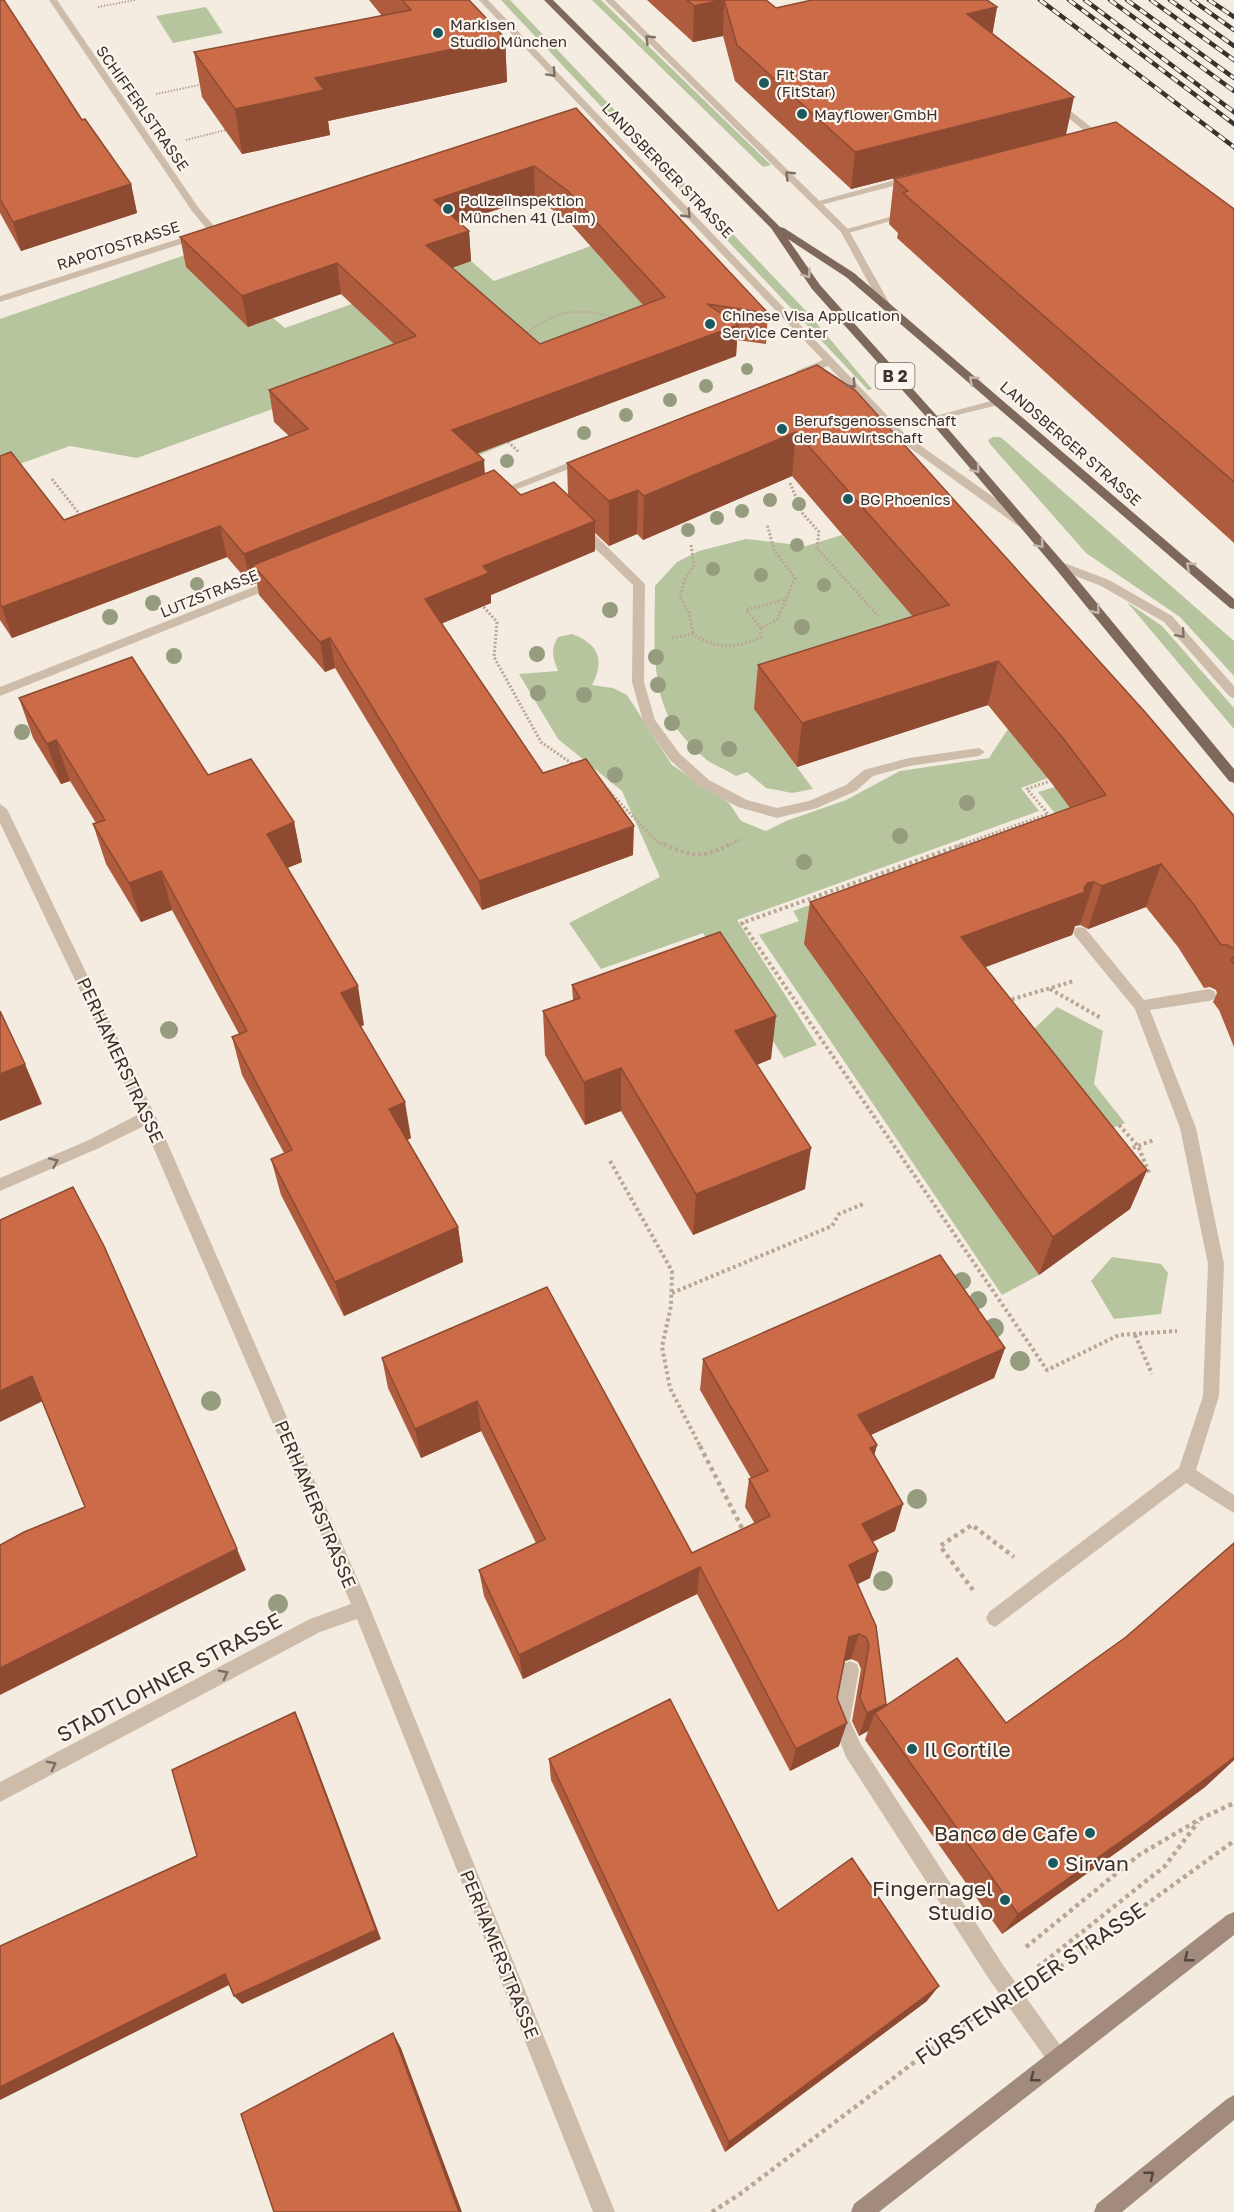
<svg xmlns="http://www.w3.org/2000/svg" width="1234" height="2212" font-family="'Golos Text',sans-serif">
<rect width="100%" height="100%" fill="#f4ece0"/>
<path fill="#b7c59f" d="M501,0H510L808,313L872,389L868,390Z
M592,0H601L771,165L763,167Z
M206,7L223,33L173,43L156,16Z
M243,235L248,327L273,318L285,328L471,261L494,281L599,243L659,323L488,395L529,434L458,464L284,405L137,458L70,446L0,471V319Z
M993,437H1000L1004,440L1234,641V676L1180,617L1086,553L990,444L988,440Z
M842,535L940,648L754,709L813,789L792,793L766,788L747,772L736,776C727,770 715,766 707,760C693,749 669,723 664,706C651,669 655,625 655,586L677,562L699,551L746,539L806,546Z
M1127,602L1162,626L1234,708V729Z
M572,634C599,644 605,660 592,685L613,688L627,695L672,765L729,803L741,821L766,831L786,821L846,800L900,771L989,758L1008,729L1048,778L1021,788L1039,811L737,920L817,1045L784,1058L703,933L601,969L569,923L660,877L622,791L558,739L519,674L558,671C553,658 550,650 558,637Z
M1055,787L1093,838L808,943L1039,1275L1002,1295L759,935L799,921L793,911L1057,816L1038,792Z
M1057,1007L1103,1031L1094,1084L1125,1123L1087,1138L1018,1044Z
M1112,1257L1161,1264L1168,1273L1161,1314L1114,1319L1091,1281Z"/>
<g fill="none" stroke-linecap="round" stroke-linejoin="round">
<path stroke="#baa695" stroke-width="2" stroke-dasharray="1.5 1.5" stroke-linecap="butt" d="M98,7L135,0
M156,94L204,84
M186,140L226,130
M525,335C553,311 578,306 613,318"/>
<path stroke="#baa695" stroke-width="3" stroke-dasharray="2 2" stroke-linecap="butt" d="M505,439L519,452
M52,479L81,516
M790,483L803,514L819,532L817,548L878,616
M691,545L694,565L685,580L680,597L689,613L693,634
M481,604L497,622L494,657L541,742L574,765
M761,628L746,610L786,599
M672,638L693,634C715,649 737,649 761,637V628L777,620L795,578L774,550L767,524
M607,789L656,841L667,846
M727,846L741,839
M958,846L1048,814L1027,789L1050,781"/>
<path stroke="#baa695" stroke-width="4" stroke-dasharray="3 3" stroke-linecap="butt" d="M664,844C693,857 701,859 730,844
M963,844L742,923L1047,1370L1119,1335L1177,1331
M1050,989L1101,1018
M1006,1001L1074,981
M1119,1125L1138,1146L1150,1175
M1127,1150L1154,1140
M610,1161L672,1271L671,1306L662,1347L670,1388L701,1448
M672,1293L832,1226L839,1214L863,1204
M1135,1335L1152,1374"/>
<path stroke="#baa695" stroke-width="4.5" stroke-dasharray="4 4" stroke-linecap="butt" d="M700,1446L745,1534
M973,1590L940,1546L972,1525L1014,1557
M1026,1947L1139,1855L1200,1819L1234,1803
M1038,1967L1165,1866L1198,1822
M1047,1976L1234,1841
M712,2212L740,2194L978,2014"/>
<path fill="#cebcab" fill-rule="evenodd" d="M1052,101H1058L1096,131V135L1079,138V134L1086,132L1052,105Z
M913,175L916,176V180L817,206L812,203Z
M907,212L915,214L845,234L840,231Z
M998,399L1003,402L1002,404L933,421L928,418Z
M581,524L585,525L645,584L644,682L655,720L680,754L709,780L747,800L777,808L809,801L846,785L864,770L909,758L979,748L985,752L979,756L909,766L873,776L856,791L817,808L777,818L738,807L699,786L670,760L643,721L632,682L633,585L577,531L575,528Z
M1059,561L1109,580L1172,616L1234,686V698L1230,697L1164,622L1101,586L1055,568L1053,565Z
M1080,927L1085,928L1144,1000L1209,989L1214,991L1216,995L1214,999L1209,1001L1150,1010L1196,1128L1224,1264L1219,1396L1196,1470L1234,1495V1513L1186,1483L995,1627L989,1624L986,1618L989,1612L1179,1468L1203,1396L1208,1264L1180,1128L1135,1009L1075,936L1073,932L1075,928Z
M850,1661L857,1664L859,1670L850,1721L860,1743L1003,1965L1065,2052L1068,2059L1065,2066L1058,2069L1051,2066L989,1979L846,1757L832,1721L841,1670L843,1664Z"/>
<path fill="#cebcab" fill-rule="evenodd" d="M49,0H57L198,207L218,231L216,233H210L192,211Z
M479,0H488L907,436L1026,520V526H1018L899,440L828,366L804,375H796V371L823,360Z
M605,0H614L848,229L891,306L890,308L881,306L841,232Z
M200,232L205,235L203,237L0,302V296Z
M585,456L591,459L589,461L500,496L496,497L490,494Z
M276,578L280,579V585L0,696V687Z
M0,804L7,809L156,1117L368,1603L615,2212H593L357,1619L320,1632L0,1802V1782L310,1619L351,1604L144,1126L99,1148L0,1191V1178L89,1140L139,1114L0,823Z"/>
<path fill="#a28b7c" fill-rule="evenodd" d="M1234,1912V1935L879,2212H851L854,2204L1227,1915Z
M1234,2095V2120L1122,2212H1094L1097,2204L1227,2099Z"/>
<path fill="#7e685b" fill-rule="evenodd" d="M544,0H553L780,227L784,228L854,273L1234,599V609L1230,608L846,277L788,239L820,285L937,416L1063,562L1234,769V783L1229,781L1055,568L929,420L812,289L771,228Z"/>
<defs>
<path id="rail" d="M1040,0L1234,147
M1069,0L1234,124
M1085,0L1234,112
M1110,0L1234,91
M1127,0L1234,78
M1151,0L1234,60
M1170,0L1234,46
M1192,0L1234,30
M1209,0L1234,17"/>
</defs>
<use href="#rail" stroke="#3b302b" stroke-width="4.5"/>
<use href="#rail" stroke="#fbf5ee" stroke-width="3" stroke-dasharray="8" stroke-linecap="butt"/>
</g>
<g fill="#969c7e">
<circle cx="747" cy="369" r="6"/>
<circle cx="706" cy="386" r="7"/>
<circle cx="670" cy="400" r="7"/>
<circle cx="626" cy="415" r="7"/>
<circle cx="584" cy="433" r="7"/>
<circle cx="507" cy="461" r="7"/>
<circle cx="770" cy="500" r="7"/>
<circle cx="799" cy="504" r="7"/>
<circle cx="742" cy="511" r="7"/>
<circle cx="717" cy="518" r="7"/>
<circle cx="688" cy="530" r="7"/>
<circle cx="797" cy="545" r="7"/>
<circle cx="713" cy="569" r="7"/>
<circle cx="761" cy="575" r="7"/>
<circle cx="197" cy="584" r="7"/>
<circle cx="824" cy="585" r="7"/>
<circle cx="153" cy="603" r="8"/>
<circle cx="610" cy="610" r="8"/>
<circle cx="110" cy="617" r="8"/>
<circle cx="802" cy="627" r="8"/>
<circle cx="537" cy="654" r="8"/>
<circle cx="174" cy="656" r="8"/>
<circle cx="656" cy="657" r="8"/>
<circle cx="658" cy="685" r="8"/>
<circle cx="538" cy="693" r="8"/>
<circle cx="584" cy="695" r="8"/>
<circle cx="672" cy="723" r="8"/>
<circle cx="22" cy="732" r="8"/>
<circle cx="695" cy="747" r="8"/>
<circle cx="729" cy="749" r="8"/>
<circle cx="615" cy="775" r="8"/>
<circle cx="967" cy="803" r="8"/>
<circle cx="900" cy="836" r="8"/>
<circle cx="804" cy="862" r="8"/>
<circle cx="169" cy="1030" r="9"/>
<circle cx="962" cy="1281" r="9"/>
<circle cx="978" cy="1300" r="9"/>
<circle cx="994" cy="1328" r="10"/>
<circle cx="1020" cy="1361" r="10"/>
<circle cx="211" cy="1401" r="10"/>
<circle cx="917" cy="1499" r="10"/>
<circle cx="883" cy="1581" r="10"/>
<circle cx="278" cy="1604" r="10"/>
</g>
<path fill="#af5c3e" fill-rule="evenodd" d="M0,0L82,120L131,184L137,213L21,251L0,213Z
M369,0H469L505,38L507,82L328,121L330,135L242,154L202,97L194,52L382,16Z
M647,0H766L776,8L997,7L992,34L1066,134L1234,209V543L897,238L898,233L889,224L894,179L1023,146L851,189L735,81L723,36L693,42Z
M576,108L768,313L766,344L737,340L736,356L477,453L485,474L521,495L568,496L567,463L817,365L1234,816V1047L1219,1010L1213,1002L1217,993L1216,990L1210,987L1204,988L1178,947L1146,907L1088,929L1080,925L1075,926L1072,935L985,967L1147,1170L1130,1209L1039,1275L804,944L810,902L1070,808L1050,781L988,705L797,767L754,709L758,665L913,617L792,476L643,540L637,534L609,546L595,533V551L491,595V603L441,624L543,773L633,855L482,910L335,668L325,672L259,595L257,583L251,585L227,557L12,638L0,620V456L64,520L289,436L274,422L269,390L394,344L341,294L248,327L186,267L180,237ZM535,197L569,222L643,305L540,344L452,268L471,261L469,231L459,222Z
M19,698L208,775L294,822L302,862L287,868L364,1025L361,1026L411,1138L407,1140L458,1227L463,1262L344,1316L281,1195L271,1159L284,1153L242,1075L232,1037L239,1034L172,910L141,922L106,864L93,824L96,823L70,781L61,784L33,738Z
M572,985L771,1059L757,1065L805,1189L693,1235L621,1111L585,1125L545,1055L543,1011L573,1000Z
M547,1287L692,1553L755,1524L745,1507L749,1479L751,1478L700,1390L703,1359L1005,1348L994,1378L871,1435L877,1445L874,1456L895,1531L872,1542L870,1578L857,1584L885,1707L1006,1723L1126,1637L1234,1543V1760L1205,1787L1127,1845L1002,1934L865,1740L868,1731L859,1736L852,1721L861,1669L858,1662L851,1659L845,1661L837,1698L839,1746L790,1771L697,1594L523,1679L484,1596L479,1570L536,1543L481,1431L421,1458L388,1388L382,1358Z
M549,1759L778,1911L927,2001L725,2152L551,1780Z"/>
<path fill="#8e4b32" d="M724,0L723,36L693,42L694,6Z
M997,7L991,43L967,14Z
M505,38L507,82L328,121L330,135L242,154L235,109L315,78Z
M1074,97L1066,135L851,189L855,152Z
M534,166L535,197L436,230L434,200Z
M131,184L137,213L21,251L13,222Z
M469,231L471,261L429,276L426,245Z
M337,263L341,294L248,327L242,296Z
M738,325L736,356L455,462L452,430Z
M796,432L792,476L643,540L644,496Z
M484,460L486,491L253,565L257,583L251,585L244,554Z
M638,490L637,534L609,546V501Z
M595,521V551L491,595V603L428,629L425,599L483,566Z
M220,526L227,557L12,638L2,607Z
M330,638L335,668L325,672L320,642Z
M998,661L988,705L797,767L802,723Z
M56,740L70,781L61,784L47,744Z
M294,822L302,862L275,873L267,834Z
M634,826L633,855L482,910L479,881Z
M1161,864L1146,907L1088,929L1102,886Z
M161,871L172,910L141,922L129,883Z
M1094,882L1080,925L1075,926L1072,935L951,980L961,937L1088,883Z
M358,986L364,1025L349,1031L341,993Z
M776,1016L771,1059L731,1075L735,1031Z
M25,1064L42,1104L0,1121V1074Z
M621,1068V1111L585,1125L584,1082Z
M405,1102L411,1138L395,1145L389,1109Z
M811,1148L805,1189L693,1235L696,1194Z
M1147,1170L1130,1209L1039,1275L1053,1237Z
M458,1227L463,1262L344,1316L335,1282Z
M1005,1348L994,1378L851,1444L858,1415Z
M32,1376L45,1400L0,1422V1391Z
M477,1401L481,1431L421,1458L415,1429Z
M877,1445L869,1474L870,1448Z
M903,1504L895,1531L854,1551L862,1524Z
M237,1549L246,1570L0,1695V1668Z
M878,1551L870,1578L842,1592L849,1565Z
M700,1567L697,1594L523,1679L519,1655Z
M859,1634L851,1659L842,1662L849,1637Z
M886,1704L880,1720L875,1713L868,1731L859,1736L867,1713Z
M295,1712L301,1725L381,1939L242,2004L234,1996Z
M847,1723L839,1746L790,1771L796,1749Z
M1234,1757V1760L1205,1787L1127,1845L1002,1934L1018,1914Z
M225,1974L233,1983L0,2100V2087Z
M939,1986L927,2001L725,2152L729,2142Z
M393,2033L401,2048L462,2212H459Z"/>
<path fill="#cb6b48" stroke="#8e4b32" stroke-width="1.5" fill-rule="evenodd" d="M0,0H4L82,120L85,119L131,184L13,222L0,199Z
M402,0H469L505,38L315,78L324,90L235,109L194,52L411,10Z
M687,0H722L694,6Z
M724,0H766L776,8L812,0H987L997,7L967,14L1074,97L855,152L737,45Z
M576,108L768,313L707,304L738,325L452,430L484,460L244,554L220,526L2,607L0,604V456L11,452L64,520L308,429L269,390L416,336L337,263L242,296L180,237ZM534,166L568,191L665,297L540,344L426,245L469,231L434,200Z
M1116,122L1234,209V482L903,193L908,191L894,179Z
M817,365L855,390L1145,712L1234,816V949L1227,945H1221L1194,905L1161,864L1102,886L1094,882L1088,883L1084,888L1085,892L961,937L1147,1170L1053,1237L810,902L1106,795L1062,737L998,661L802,723L758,665L949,605L796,432L644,496L638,490L609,501L567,463Z
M494,470L521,495L554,482L595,521L483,566L489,573L425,599L543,773L586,759L634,826L479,881L330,638L320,642L253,565Z
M132,657L208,775L251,759L294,822L267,834L358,986L341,993L405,1102L389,1109L458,1227L335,1282L271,1159L292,1150L232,1037L247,1031L161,871L129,883L93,824L105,820L56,740L47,744L19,698Z
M720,932L776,1016L735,1031L811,1148L696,1194L621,1068L584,1082L543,1011L580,998L572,985Z
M1234,956V964L1231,960Z
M0,1011L25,1064L0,1074Z
M73,1187L104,1246L237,1549L0,1668V1545L24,1532L85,1507L32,1376L0,1391V1220Z
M940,1255L1005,1348L858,1415L877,1445L870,1448L903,1504L862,1524L878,1551L849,1565L876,1626L886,1704L867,1713L860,1698L869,1645L866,1637L859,1634L849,1637L837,1698L847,1723L796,1749L700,1567L519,1655L479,1570L545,1539L477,1401L415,1429L382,1358L547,1287L692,1553L770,1516L749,1479L768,1471L703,1359Z
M1234,1543V1757L1228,1762L1148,1822L1018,1914L875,1713L957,1658L1006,1723L1126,1637Z
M670,1699L778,1911L852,1858L939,1986L729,2142L549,1759Z
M295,1712L376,1930L234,1996L225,1974L0,2087V1946L197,1856L172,1770Z
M393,2033L459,2212H274L241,2114Z"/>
<defs><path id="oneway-chevron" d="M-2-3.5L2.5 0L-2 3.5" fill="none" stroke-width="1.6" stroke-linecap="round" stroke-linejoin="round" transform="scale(1.5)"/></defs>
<g stroke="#7d6f65">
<use href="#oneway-chevron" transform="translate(649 39) rotate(-136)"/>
<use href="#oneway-chevron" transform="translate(552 73) rotate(47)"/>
<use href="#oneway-chevron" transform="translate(789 175) rotate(-136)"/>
<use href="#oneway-chevron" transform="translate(687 214) rotate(46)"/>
<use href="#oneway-chevron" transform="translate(852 384) rotate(47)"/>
<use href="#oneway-chevron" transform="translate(1181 634) rotate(49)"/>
<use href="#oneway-chevron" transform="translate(54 1162) rotate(-24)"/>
<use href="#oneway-chevron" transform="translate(224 1674) rotate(-28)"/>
<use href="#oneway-chevron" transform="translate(52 1765) rotate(-28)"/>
</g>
<g stroke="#c3b6ac">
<use href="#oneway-chevron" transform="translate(807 274) rotate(55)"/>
<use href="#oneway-chevron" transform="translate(973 380) rotate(-139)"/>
<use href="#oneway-chevron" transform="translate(976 469) rotate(50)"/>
<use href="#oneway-chevron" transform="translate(1040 544) rotate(49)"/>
<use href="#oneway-chevron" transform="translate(1190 566) rotate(-139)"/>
<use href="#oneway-chevron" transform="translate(1096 610) rotate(51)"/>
</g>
<g stroke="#55473f">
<use href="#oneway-chevron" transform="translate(1188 1958) rotate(142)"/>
<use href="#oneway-chevron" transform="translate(1034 2078) rotate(142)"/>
<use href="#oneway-chevron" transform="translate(1150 2175) rotate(-39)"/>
</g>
<g fill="#1d5a60" stroke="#fbf5ee" stroke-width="2">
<circle cx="438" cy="33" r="6"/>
<circle cx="764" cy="83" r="6"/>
<circle cx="802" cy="114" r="6"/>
<circle cx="448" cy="209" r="6"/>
<circle cx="710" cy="324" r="6"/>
<circle cx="782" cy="429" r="6"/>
<circle cx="848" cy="499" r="6"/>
<circle cx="912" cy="1749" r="6"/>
<circle cx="1090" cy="1833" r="6"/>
<circle cx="1053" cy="1863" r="6"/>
<circle cx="1005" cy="1900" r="6"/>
</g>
<g text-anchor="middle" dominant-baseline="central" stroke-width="4.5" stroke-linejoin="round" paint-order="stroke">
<g font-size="15" fill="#3b302b" stroke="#fbf5ee" text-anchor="start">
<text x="450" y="24">Markisen<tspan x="450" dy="17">Studio München</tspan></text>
<text x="776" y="74">Fit Star<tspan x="776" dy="17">(FitStar)</tspan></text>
<text x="814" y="114">Mayflower GmbH</text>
<text x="460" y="200">Polizeiinspektion<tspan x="460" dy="17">München 41 (Laim)</tspan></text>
<text x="722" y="315">Chinese Visa Application<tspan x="722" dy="17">Service Center</tspan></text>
<text x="794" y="420">Berufsgenossenschaft<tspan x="794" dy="17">der Bauwirtschaft</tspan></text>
<text x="860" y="499">BG Phoenics</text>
</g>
<g font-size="15" fill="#3b302b" stroke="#fbf5ee">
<text transform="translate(143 108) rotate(55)">SCHIFFERLSTRASSE</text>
<text transform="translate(668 170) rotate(46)">LANDSBERGER STRASSE</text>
<text transform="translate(118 245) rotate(-18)">RAPOTOSTRASSE</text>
<text transform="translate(1071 443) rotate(41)">LANDSBERGER STRASSE</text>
<text transform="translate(209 593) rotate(-22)">LUTZSTRASSE</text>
</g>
<rect fill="#fbf5ee" stroke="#756b66" stroke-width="1.5" x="875.5" y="363" width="39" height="26" rx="4.5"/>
<g font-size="16" font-weight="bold" fill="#3b302b">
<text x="895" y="376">B 2</text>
</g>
<g font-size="18" fill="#3b302b" stroke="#fbf5ee">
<text transform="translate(121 1060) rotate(65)">PERHAMERSTRASSE</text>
<text transform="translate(316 1504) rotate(67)">PERHAMERSTRASSE</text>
<text transform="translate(500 1954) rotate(68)">PERHAMERSTRASSE</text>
</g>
<g font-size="21" fill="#3b302b" stroke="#fbf5ee">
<text transform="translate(169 1677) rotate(-28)">STADTLOHNER STRASSE</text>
<text transform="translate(1030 1983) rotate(-34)">FÜRSTENRIEDER STRASSE</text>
</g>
<g font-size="21" fill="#3b302b" stroke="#fbf5ee" text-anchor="start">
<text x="924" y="1749">Il Cortile</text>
<text x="1078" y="1833" text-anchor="end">Bancø de Cafe</text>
<text x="1065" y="1863">Sirvan</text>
<text x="993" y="1888" text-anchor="end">Fingernagel<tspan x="993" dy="24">Studio</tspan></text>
</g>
</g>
</svg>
